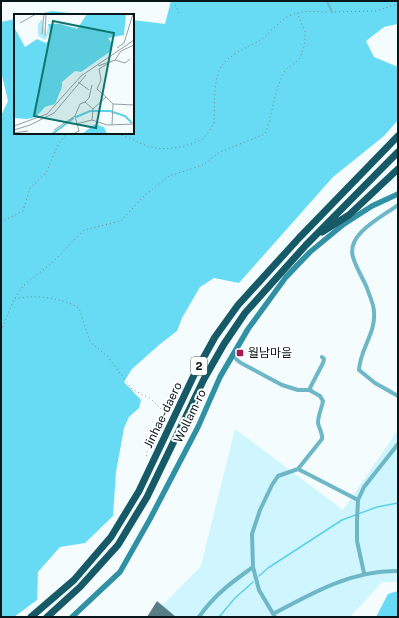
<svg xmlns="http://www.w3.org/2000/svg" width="399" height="618" font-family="'Public Sans','Noto Sans KR',sans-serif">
<rect width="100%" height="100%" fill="#f4fcfe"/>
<path fill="#cff5fe" d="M235,429L343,510L398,430V582H382L350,617H151L201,566Z"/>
<path fill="#67dbf3" d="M171,1H398V24L384,27L366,41L374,57L398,67V120L384,136L333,177L239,283L214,278L200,287L182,318L177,331L159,345L132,369L124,382L141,400L139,408L129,417L124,428L116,472L113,516L85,543L60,547L38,572L37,600L14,617H1V116L8,101L1,71V22L15,19V133H133V20L165,24Z
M52,11L88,15H34Z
M398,591V617H376L388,594Z"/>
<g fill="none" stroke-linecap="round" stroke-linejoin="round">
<path stroke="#5bd0e9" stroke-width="1.5" d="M259,576L268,568L342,520L377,507L398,503
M219,617L235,598L253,582"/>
</g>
<path fill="#597d85" d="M157,601L176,617H147Z"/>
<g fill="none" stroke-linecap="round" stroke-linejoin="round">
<path stroke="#7c878a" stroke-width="1" stroke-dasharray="1 3" stroke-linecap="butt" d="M175,1V4L180,15
M335,12L375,11L398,4
M110,133C125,134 137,143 151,147C164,151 189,147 200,140C206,137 211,129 214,123C215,107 213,87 219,71C226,54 249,48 263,38C273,30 281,18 294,14C305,10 317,12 328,12
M1,222L23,211L30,188L46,173L57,147L67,133
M15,299C33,294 63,298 79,308L90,342L108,357L132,389L151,399L163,411V416L160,430L146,454L147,458
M1,331L14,299L24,285L52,263L84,230L121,221L143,197L169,176L203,165L220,152L265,134C273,114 274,91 284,72C288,66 294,65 298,60C303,54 306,40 305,33C305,27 299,21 298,13"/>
<path stroke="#6eb7c7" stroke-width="2" d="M327,1L332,12"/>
<path stroke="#6eb7c7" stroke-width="4" d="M398,205C382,217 346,234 353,257C356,268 363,278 367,288C369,295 374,304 374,312C376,333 360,349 359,370L375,383L398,396
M233,354L237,360L241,363L282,385L298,390H310
M298,469L322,439C323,433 319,429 318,423C318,415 322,408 323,401L320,396L311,391L310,388L323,363L324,359L322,357
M364,573L357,541V521L358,500L364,487L398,444
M273,614C312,593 352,570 398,571
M199,617C214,595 232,582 253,567
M275,617L259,590L253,567L252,534L260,510L272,485L278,476L298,469L358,500"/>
<path stroke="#3091a5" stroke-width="5.5" d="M72,617L120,572L150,519L198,427L220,377L248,329L286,277L310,252L344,224L372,206L398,194"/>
<path stroke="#165a67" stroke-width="7" d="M322,232L349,215L398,169
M31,617L74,580L111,537L139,491L195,373L215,337L238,305L299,238L398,136
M47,617L80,587L118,545L147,497L204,379L224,344L245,313L306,245L398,152"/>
</g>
<rect fill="#a91954" stroke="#fff" stroke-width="1.5" x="236" y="349" width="8" height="8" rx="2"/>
<g text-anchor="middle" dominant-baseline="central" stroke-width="4" stroke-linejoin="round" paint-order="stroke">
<rect fill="#fff" stroke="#525d5f" stroke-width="1" x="191" y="357" width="16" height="18" rx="3"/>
<g font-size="11" font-weight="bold" fill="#08171a">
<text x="199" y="366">2</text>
</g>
<g font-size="12" fill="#08171a" stroke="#fff" text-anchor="start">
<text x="248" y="353">월남마을</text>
</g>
<g font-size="12" fill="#08171a" stroke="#fff">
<text transform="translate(163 415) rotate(-64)">Jinhae-daero</text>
<text transform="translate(190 416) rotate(-64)">Wollam-ro</text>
</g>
</g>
<g transform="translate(14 14)">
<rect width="120" height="120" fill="#f4fcfe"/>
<path d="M28,5L32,22L34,12L36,19L31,26L24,22V10Z" fill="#adedfc"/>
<path d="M73,0H112L110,21L94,24L98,30L97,37L67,58L61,57L48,68V73L41,90L31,93L22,103L13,105L0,104V13L11,33L23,25L32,29L37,23L34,10H46L63,15ZM81,110L90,113L93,120H68Z" fill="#67dbf3"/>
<path fill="none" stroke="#5bd0e9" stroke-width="2" d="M62,103L76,97H96L111,102L118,109M38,120L60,104"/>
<path fill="none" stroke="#96a0a3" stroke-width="1" d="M6,9L22,0M28,20L30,0M31,22L32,0M103,34L110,29L119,0M101,46L111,49L116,45M84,52L101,46L107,37L120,31M64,68L75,76M92,83L83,75L87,66L85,55L98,47M71,88L75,84L78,71M78,106L79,95L92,83L99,90L120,91M62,110L78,106L93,111L120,110M98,111L99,90M0,112L33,100L67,62L120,26M0,116L16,111L40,99L72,61M40,116L61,102M0,119L14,117M59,120L65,117L61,102L66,90L71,88L79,95"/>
<path fill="#0f766e" fill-opacity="0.15" stroke="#0f766e" stroke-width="2" d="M39,7L100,19L82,114L20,102Z"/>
<rect width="120" height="120" fill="none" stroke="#08171a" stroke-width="2"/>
</g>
<rect width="399" height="618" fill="none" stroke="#08171a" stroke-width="4"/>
</svg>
